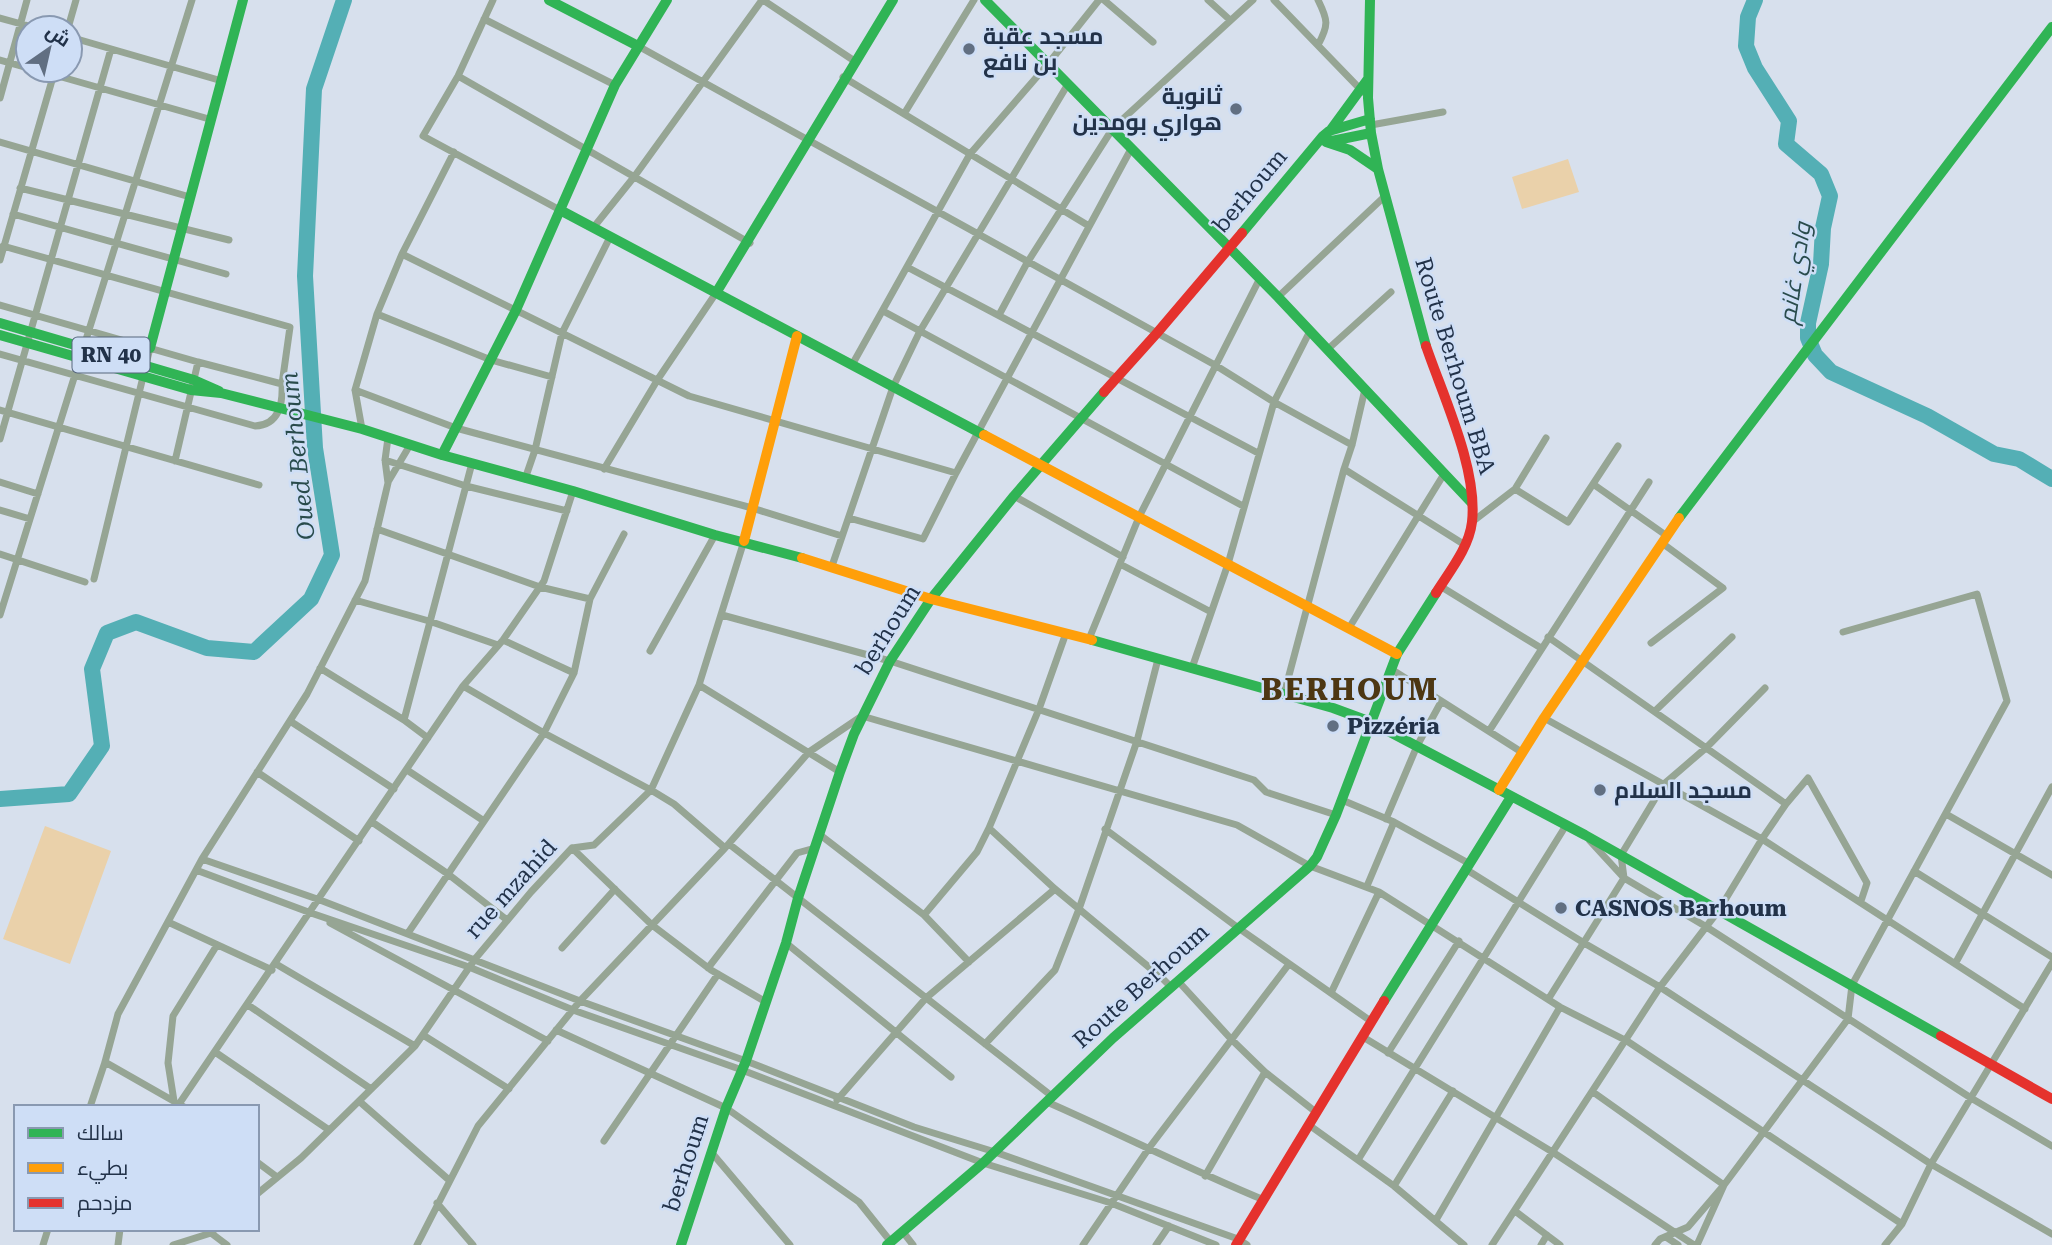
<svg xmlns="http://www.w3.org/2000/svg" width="2052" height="1245" font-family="'Roboto Serif',Cairo,serif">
<rect width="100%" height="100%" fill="#d7e0ed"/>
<path fill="#ead1aa" d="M1568,159L1579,192L1522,209L1512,177Z
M45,826L111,851L70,964L3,939Z"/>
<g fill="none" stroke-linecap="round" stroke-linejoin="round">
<path stroke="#54afb5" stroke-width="16" d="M1755,0L1748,17L1746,46L1755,68L1789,121L1786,144L1821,174L1830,196L1823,228L1821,264L1808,323V338L1815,355L1831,372L1927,416L1994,454L2019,459L2052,479
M0,799L69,794L102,746L92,669L107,633L136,622L207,648L254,652L311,599L332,555L315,448L305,276L314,89L344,0"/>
<path stroke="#96a594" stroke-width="7" d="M493,0L458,76L423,136L560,210
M763,0L853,60
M1104,0L1153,42
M1208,0L1230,20
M1274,0L1363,92
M0,18L36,28
M484,19L615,85
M68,28L76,0
M70,37L222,81
M1318,45C1329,25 1328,20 1318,0
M638,46L1215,365L1274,402L1352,445
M0,60L28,68
M37,70L209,119
M458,76L750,243
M843,77L1089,226
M0,98L27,0
M904,114L974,0
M1371,125L1443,112
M0,142L190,197
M20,188L229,240
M13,214L226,274
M593,228L634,177L762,0
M3,246L290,327L282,384
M402,254L689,396L956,473
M0,260L55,70
M907,267L1258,453
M1278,297L1384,197
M0,305L198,362L282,384C283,404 279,425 255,426L0,354
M883,311L1243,506
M377,314L491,360L552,377
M999,315L1027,263L1113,128L1253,0
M1328,349L1391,292
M852,365L970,154L1048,64L1099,0
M355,390L456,428L752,508L842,536
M0,410L259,485
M362,429L355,390L377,314L402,254L454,152
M0,439L111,49
M385,460L466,486L567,511
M175,461L198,362
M604,469L658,379L716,293
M1344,469L1465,545
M525,479L535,450L562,333L610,237
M0,482L38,494
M388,482L410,445
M1593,484L1667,536
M1515,489L1546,438
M1014,496L1123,557
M0,510L30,519
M849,518L923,539L956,473L1131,149
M1472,522L1515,489L1568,522L1618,446
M377,529L540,587L590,599
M0,554L85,582
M1120,564L1211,612
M832,566L893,387L920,331L1068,84
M94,579L150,348
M1440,586L1541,648
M355,600L429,621L498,645
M0,615L192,0
M722,615L890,661L1254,780L1266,792L1336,815
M1349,628L1444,474
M1066,633L1039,709L989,828L1055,889L1162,978L1171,987
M1548,637L1786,804
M1089,639L1139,517L1259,280
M503,640L574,673
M1651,643L1723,588L1662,543
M650,651L715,535
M320,668L404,720L428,738
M1192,668L1228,564L1274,402L1310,331
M1391,669L1523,753
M699,685L840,772
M463,686L544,733L651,790L674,804L725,848
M1284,694L1344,469L1352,445L1365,389
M1655,711L1732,637
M1544,718L1762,839L2025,1009
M404,720L472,463
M290,721L394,789
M1489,731L1649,482
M407,770L484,821
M257,772L359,841
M1342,800L1394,822L1470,864
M1946,814L2052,875
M1386,819L1417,746L1441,702
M372,822L448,874L507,920
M1105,829L1237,927L1372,1022
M819,834L924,915L969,962
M1590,841L1624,878L1705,926L1971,1098L2052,1146
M729,844L1053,1097
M572,848L652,925L711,970L766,1002
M202,859L320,900L580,1001L746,1061L914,1127L995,1152L1238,1239L1247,1245
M196,870L311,913L469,967L573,1010L742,1070L983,1163L1111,1203L1216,1245
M1467,870L1584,943L1660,987L1931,1164L2052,1234
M1914,871L2052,957
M1367,886L1394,822
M924,915L977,852L989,828
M168,922L272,970
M330,923L548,1041
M408,933L544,733L574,673L590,599L624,534
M786,943L951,1077
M562,948L615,889
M276,964L415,1046
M1955,964L2052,787
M708,968L797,853L815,848
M1178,981L1231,1039L1265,1072L1317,1113
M1331,993L1379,892
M1549,998L1624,878L1621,855L1664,784L1707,747L1765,688
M248,1005L371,1089
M556,1030L726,1108L859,1202L891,1242
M423,1035L509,1089
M1363,1037L1554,1153L1694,1245
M985,1044L1055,970L1079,909L1137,741L1158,659
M215,1052L329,1130
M1388,1053L1459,941
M105,1062L184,1107
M1593,1092L1724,1185L1688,1227L1660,1239L1655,1245
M837,1100L926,998L1055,889
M174,1101L168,1063L173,1016L217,945
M359,1101L449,1180
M1047,1102C1120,1134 1191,1170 1264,1200
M90,1107L105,1062L118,1014L202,859L307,694L365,581L388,483L385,460L388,438
M177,1107L463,686L503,640L544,581L573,491
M1309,1125L1394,1186L1464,1245
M604,1141L718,974
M712,1153L790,1245
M1358,1160L1565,827
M257,1162L277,1177
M1205,1176L1265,1072
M1394,1186L1453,1091
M257,1194L301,1158L415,1046L475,959L531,892L572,848L594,845L651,790L699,685L744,541
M437,1203L473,1245
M1515,1211L1560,1245
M1436,1220L1560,1007
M903,1232L913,1245
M211,1233L227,1245
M1666,1237L1678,1245
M43,1245L48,1229
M118,1245L120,1229
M173,1245L211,1233L215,1229
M417,1245L478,1126L580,1001L725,848L809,752L862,716L1237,825L1310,866L1379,892L1560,1007L1627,1041L1902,1224
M1083,1245L1149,1148L1289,964
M1156,1245L1169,1226
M1492,1245L1660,987L1719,910L1762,839L1786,804L1808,778L1867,883L1861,901
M1541,1245L1547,1235
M1697,1245L1724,1185L1848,1019L1852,985L2007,701L1977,594L1843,632
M1885,1245L1902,1224L1931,1164L2052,963"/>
<path stroke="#30b455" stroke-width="10" d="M549,0L638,46
M985,0L1278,297L1471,502
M1370,0L1368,98L1371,133L1378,169L1426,346
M1330,131L1368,79
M1326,142L1350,150L1378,169
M1327,142L1371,133
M560,210L984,435
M1242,233L1323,136L1329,131L1370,119
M716,293L893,0
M0,323L194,380L219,391
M0,335L191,390L221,393L362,429L442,455L573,491L715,535L802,558
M150,348L243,0
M442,455L516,310L615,85L667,0
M1679,518L2052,27
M1092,640L1333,708L1371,722L1585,835L1941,1036
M1384,1001L1511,797
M681,1245L726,1108L746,1061L786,943L798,898L840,772L854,734L890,661L931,599L1014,496L1104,392
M887,1245L983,1163L1113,1038L1310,866L1317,857L1336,815L1397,654L1436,593"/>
<path stroke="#ff9f0a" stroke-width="10" d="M984,435L1397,654
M744,541L797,336
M802,558L931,599L1092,640
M1499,790L1544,718L1679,518"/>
<path stroke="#e5322d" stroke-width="10" d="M1426,346C1443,396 1478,469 1472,522C1469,548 1449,572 1436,593
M1104,392L1157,333L1242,233
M1941,1036L2052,1099
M1236,1245L1384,1001"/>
</g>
<g fill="#616f82" stroke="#cedef6" stroke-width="2.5">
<circle cx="969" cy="49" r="7"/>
<circle cx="1236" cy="109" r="7"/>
<circle cx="1333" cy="726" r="7"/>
<circle cx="1600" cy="790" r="7"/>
<circle cx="1561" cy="908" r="7"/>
</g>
<g text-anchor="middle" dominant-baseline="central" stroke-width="5" stroke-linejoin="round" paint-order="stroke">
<rect fill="#cedef6" stroke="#56667d" stroke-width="2" x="72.5" y="337.5" width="77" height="35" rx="5"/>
<g font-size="21" font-weight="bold" fill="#223249">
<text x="111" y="355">RN 40</text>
</g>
<g font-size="23" font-weight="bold" fill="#223249" stroke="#cedef6" text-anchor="start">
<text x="983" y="36">مسجد عقبة<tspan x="983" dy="26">بن نافع</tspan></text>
<text x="1222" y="96" text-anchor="end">ثانوية<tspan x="1222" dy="26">هواري بومدين</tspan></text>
<text x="1347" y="726">Pizzéria</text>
<text x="1614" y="790">مسجد السلام</text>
<text x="1575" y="908">CASNOS Barhoum</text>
</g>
<g font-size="23" fill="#223249" stroke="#cedef6">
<text transform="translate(1250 191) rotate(-50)">berhoum</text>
<text transform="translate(1455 366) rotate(73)">Route Berhoum BBA</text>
<text transform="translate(888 630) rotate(-58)">berhoum</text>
<text transform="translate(511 889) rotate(-48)">rue mzahid</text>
<text transform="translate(1141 986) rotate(-42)">Route Berhoum</text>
<text transform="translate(686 1163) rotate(-72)">berhoum</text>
</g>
<g font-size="24" font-style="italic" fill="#294b4c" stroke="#cedef6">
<text transform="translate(1795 273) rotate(-81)">وادي غانم</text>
<text transform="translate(298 456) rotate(-96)">Oued Berhoum</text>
</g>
<g font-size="30" font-weight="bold" letter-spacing="2" fill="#4d3713" stroke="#cedef6">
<text x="1350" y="689">BERHOUM</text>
</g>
</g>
<rect x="14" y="1105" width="245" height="126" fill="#cedef6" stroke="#8999b1" stroke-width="2"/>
<rect x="28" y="1128" width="35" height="10" fill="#30b455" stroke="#8999b1" stroke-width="2"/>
<text x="77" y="1140" font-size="21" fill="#223249">سالك</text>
<rect x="28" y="1163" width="35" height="10" fill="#ff9f0a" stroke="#8999b1" stroke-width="2"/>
<text x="77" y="1175" font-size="21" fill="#223249">بطيء</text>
<rect x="28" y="1198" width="35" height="10" fill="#e5322d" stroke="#8999b1" stroke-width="2"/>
<text x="77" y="1210" font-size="21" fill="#223249">مزدحم</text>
<g transform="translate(49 49) rotate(34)"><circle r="33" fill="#cedef6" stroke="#8999b1" stroke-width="2"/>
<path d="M0-5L12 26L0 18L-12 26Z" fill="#616f82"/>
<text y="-10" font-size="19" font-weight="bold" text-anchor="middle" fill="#223249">ش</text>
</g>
</svg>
